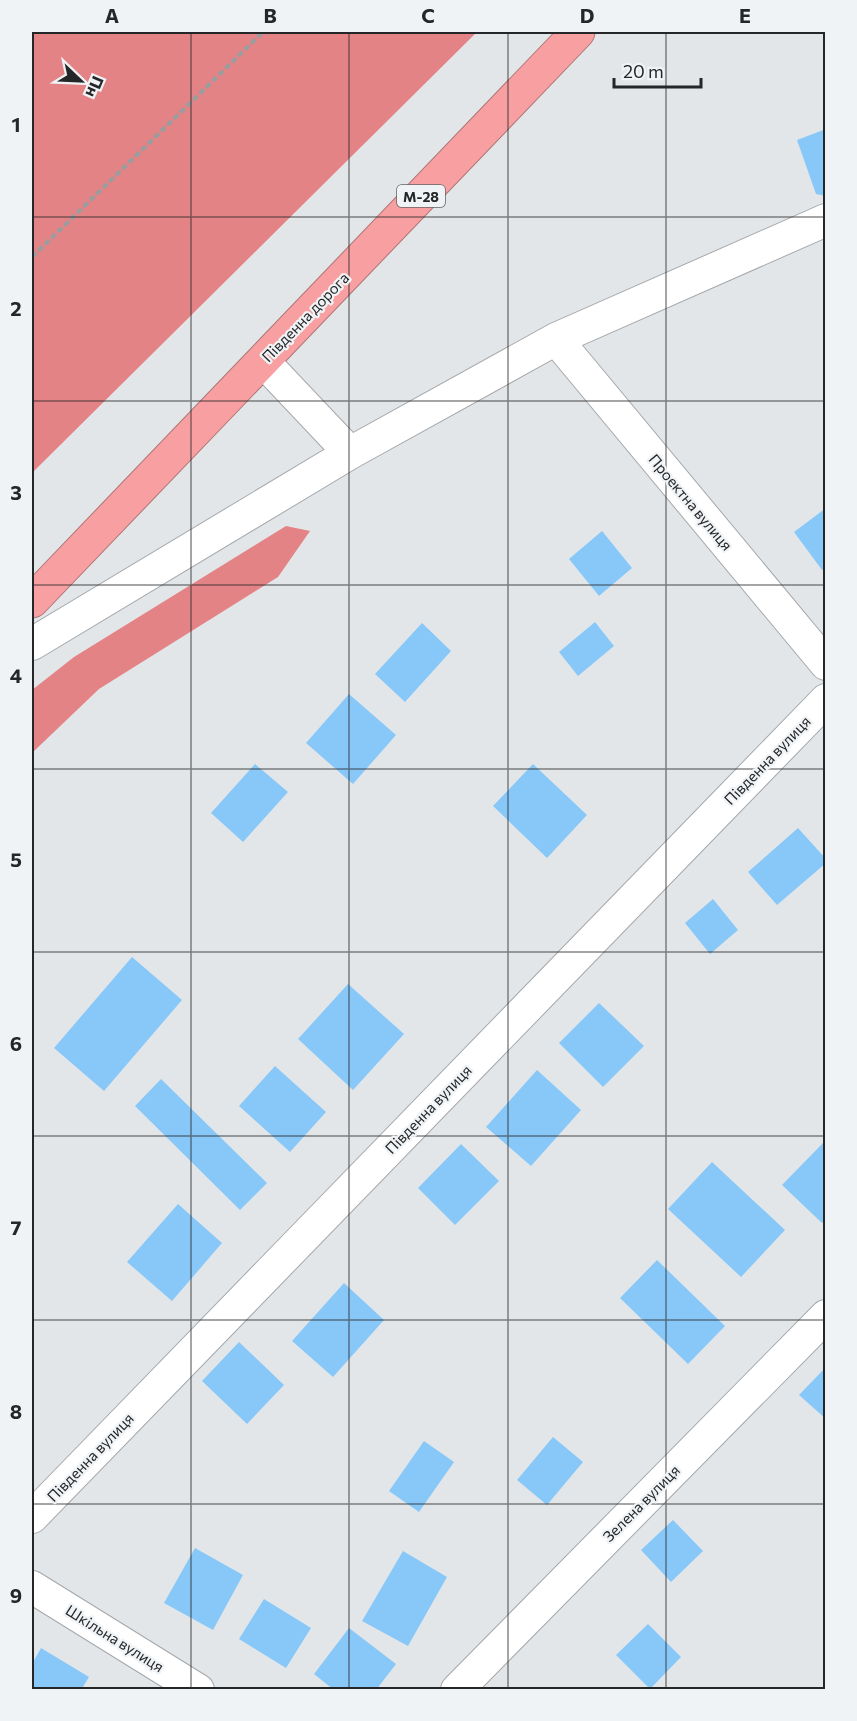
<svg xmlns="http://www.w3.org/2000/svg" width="857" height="1721" font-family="Commissioner,sans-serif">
<rect width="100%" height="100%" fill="#e3e6e8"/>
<path fill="#e48385" d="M32,32H477L32,473Z
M286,526L310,531L278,577L99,689L32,753V690L74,657Z"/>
<path fill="#87c8f9" d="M826,129V196L816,194L797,140Z
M826,508V568L822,570L794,532Z
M602,531L632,568L599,596L569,559Z
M595,622L614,646L578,676L559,652Z
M422,623L451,651L405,702L375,674Z
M349,694L396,735L353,784L306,743Z
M255,764L288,792L243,842L211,813Z
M533,764L587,815L547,858L493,806Z
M798,828L826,859V863L777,905L748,872Z
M713,899L738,930L710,954L685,923Z
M132,957L182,1000L104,1091L54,1048Z
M348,984L404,1034L353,1090L298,1039Z
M599,1003L644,1046L603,1087L559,1043Z
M275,1066L326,1112L290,1152L239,1106Z
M537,1070L581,1110L531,1166L486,1127Z
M161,1079L267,1183L240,1210L135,1106Z
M824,1142L826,1143V1219L822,1223L782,1185Z
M461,1144L499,1181L455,1225L418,1188Z
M712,1162L785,1230L741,1277L668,1209Z
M178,1204L222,1243L172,1301L127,1262Z
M657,1260L725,1326L688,1364L620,1298Z
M344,1283L384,1320L333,1377L292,1341Z
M239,1342L284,1385L247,1424L202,1381Z
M826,1367V1419L799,1395Z
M553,1437L583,1462L547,1505L517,1480Z
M424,1441L454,1462L419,1512L389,1491Z
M673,1520L703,1551L671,1582L641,1550Z
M195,1548L243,1575L213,1630L164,1603Z
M403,1551L447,1577L408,1646L362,1621Z
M264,1599L311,1628L286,1668L239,1639Z
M648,1624L681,1657L650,1689L616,1655Z
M349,1628L396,1664L376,1690H334L314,1674Z
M41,1648L89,1677L81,1690H32V1664Z"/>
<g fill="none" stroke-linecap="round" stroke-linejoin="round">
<defs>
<path id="street" d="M556,339L826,664
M263,361L350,453
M32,644L350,453L556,339L826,220
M32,1517L826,700
M32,1587L198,1690
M457,1690L826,1316"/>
<path id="highway" d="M32,601L578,32"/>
</defs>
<use href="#street" stroke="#a5a8ab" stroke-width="34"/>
<use href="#highway" stroke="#ae7576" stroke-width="35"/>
<path stroke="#9a9c9e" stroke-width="4" stroke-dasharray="6 3" stroke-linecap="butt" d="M32,257L263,32"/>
<use href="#street" stroke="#fff" stroke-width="32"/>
<use href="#highway" stroke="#f89fa1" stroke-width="33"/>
</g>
<path fill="none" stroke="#252627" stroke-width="1.5" stroke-opacity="0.55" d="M191,32V1690M349,32V1690M508,32V1690M666,32V1690M32,217H826M32,401H826M32,585H826M32,769H826M32,952H826M32,1136H826M32,1320H826M32,1504H826"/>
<g text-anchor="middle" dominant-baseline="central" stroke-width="4.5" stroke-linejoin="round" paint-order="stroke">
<rect fill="#f0f3f6" stroke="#626465" stroke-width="1.5" x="397" y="185" width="48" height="22" rx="4.5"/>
<g font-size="14" font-weight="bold" fill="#252627">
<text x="421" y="196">М-28</text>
</g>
<g font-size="15" fill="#252627" stroke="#f0f3f6">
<text transform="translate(305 317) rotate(-46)">Південна дорога</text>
<text transform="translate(691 502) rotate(50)">Проектна вулиця</text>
<text transform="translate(767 760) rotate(-46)">Південна вулиця</text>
<text transform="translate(428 1109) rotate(-46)">Південна вулиця</text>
<text transform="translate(90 1457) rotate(-46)">Південна вулиця</text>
<text transform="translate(641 1503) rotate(-45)">Зелена вулиця</text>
<text transform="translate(115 1638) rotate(32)">Шкільна вулиця</text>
</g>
</g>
<rect width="857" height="1721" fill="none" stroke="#f0f3f6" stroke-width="66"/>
<g transform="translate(81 81) rotate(113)" stroke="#f0f3f6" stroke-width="4.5" paint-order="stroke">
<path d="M0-4.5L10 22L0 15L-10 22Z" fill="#252627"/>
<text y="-9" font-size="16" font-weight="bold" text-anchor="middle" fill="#252627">Пн</text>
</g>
<path d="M614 78v9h87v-9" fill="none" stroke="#252627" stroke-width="3"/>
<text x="623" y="78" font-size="18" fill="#252627" stroke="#f0f3f6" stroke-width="4.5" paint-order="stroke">20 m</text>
<rect x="33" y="33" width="791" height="1655" fill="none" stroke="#252627" stroke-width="2"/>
<g font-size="20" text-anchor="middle" font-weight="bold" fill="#252627">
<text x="112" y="23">A</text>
<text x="270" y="23">B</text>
<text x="428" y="23">C</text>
<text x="587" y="23">D</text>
<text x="745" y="23">E</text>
<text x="16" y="132">1</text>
<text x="16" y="316">2</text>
<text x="16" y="500">3</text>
<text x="16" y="683">4</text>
<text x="16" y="867">5</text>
<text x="16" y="1051">6</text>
<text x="16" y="1235">7</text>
<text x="16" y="1419">8</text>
<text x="16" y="1603">9</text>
</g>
</svg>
